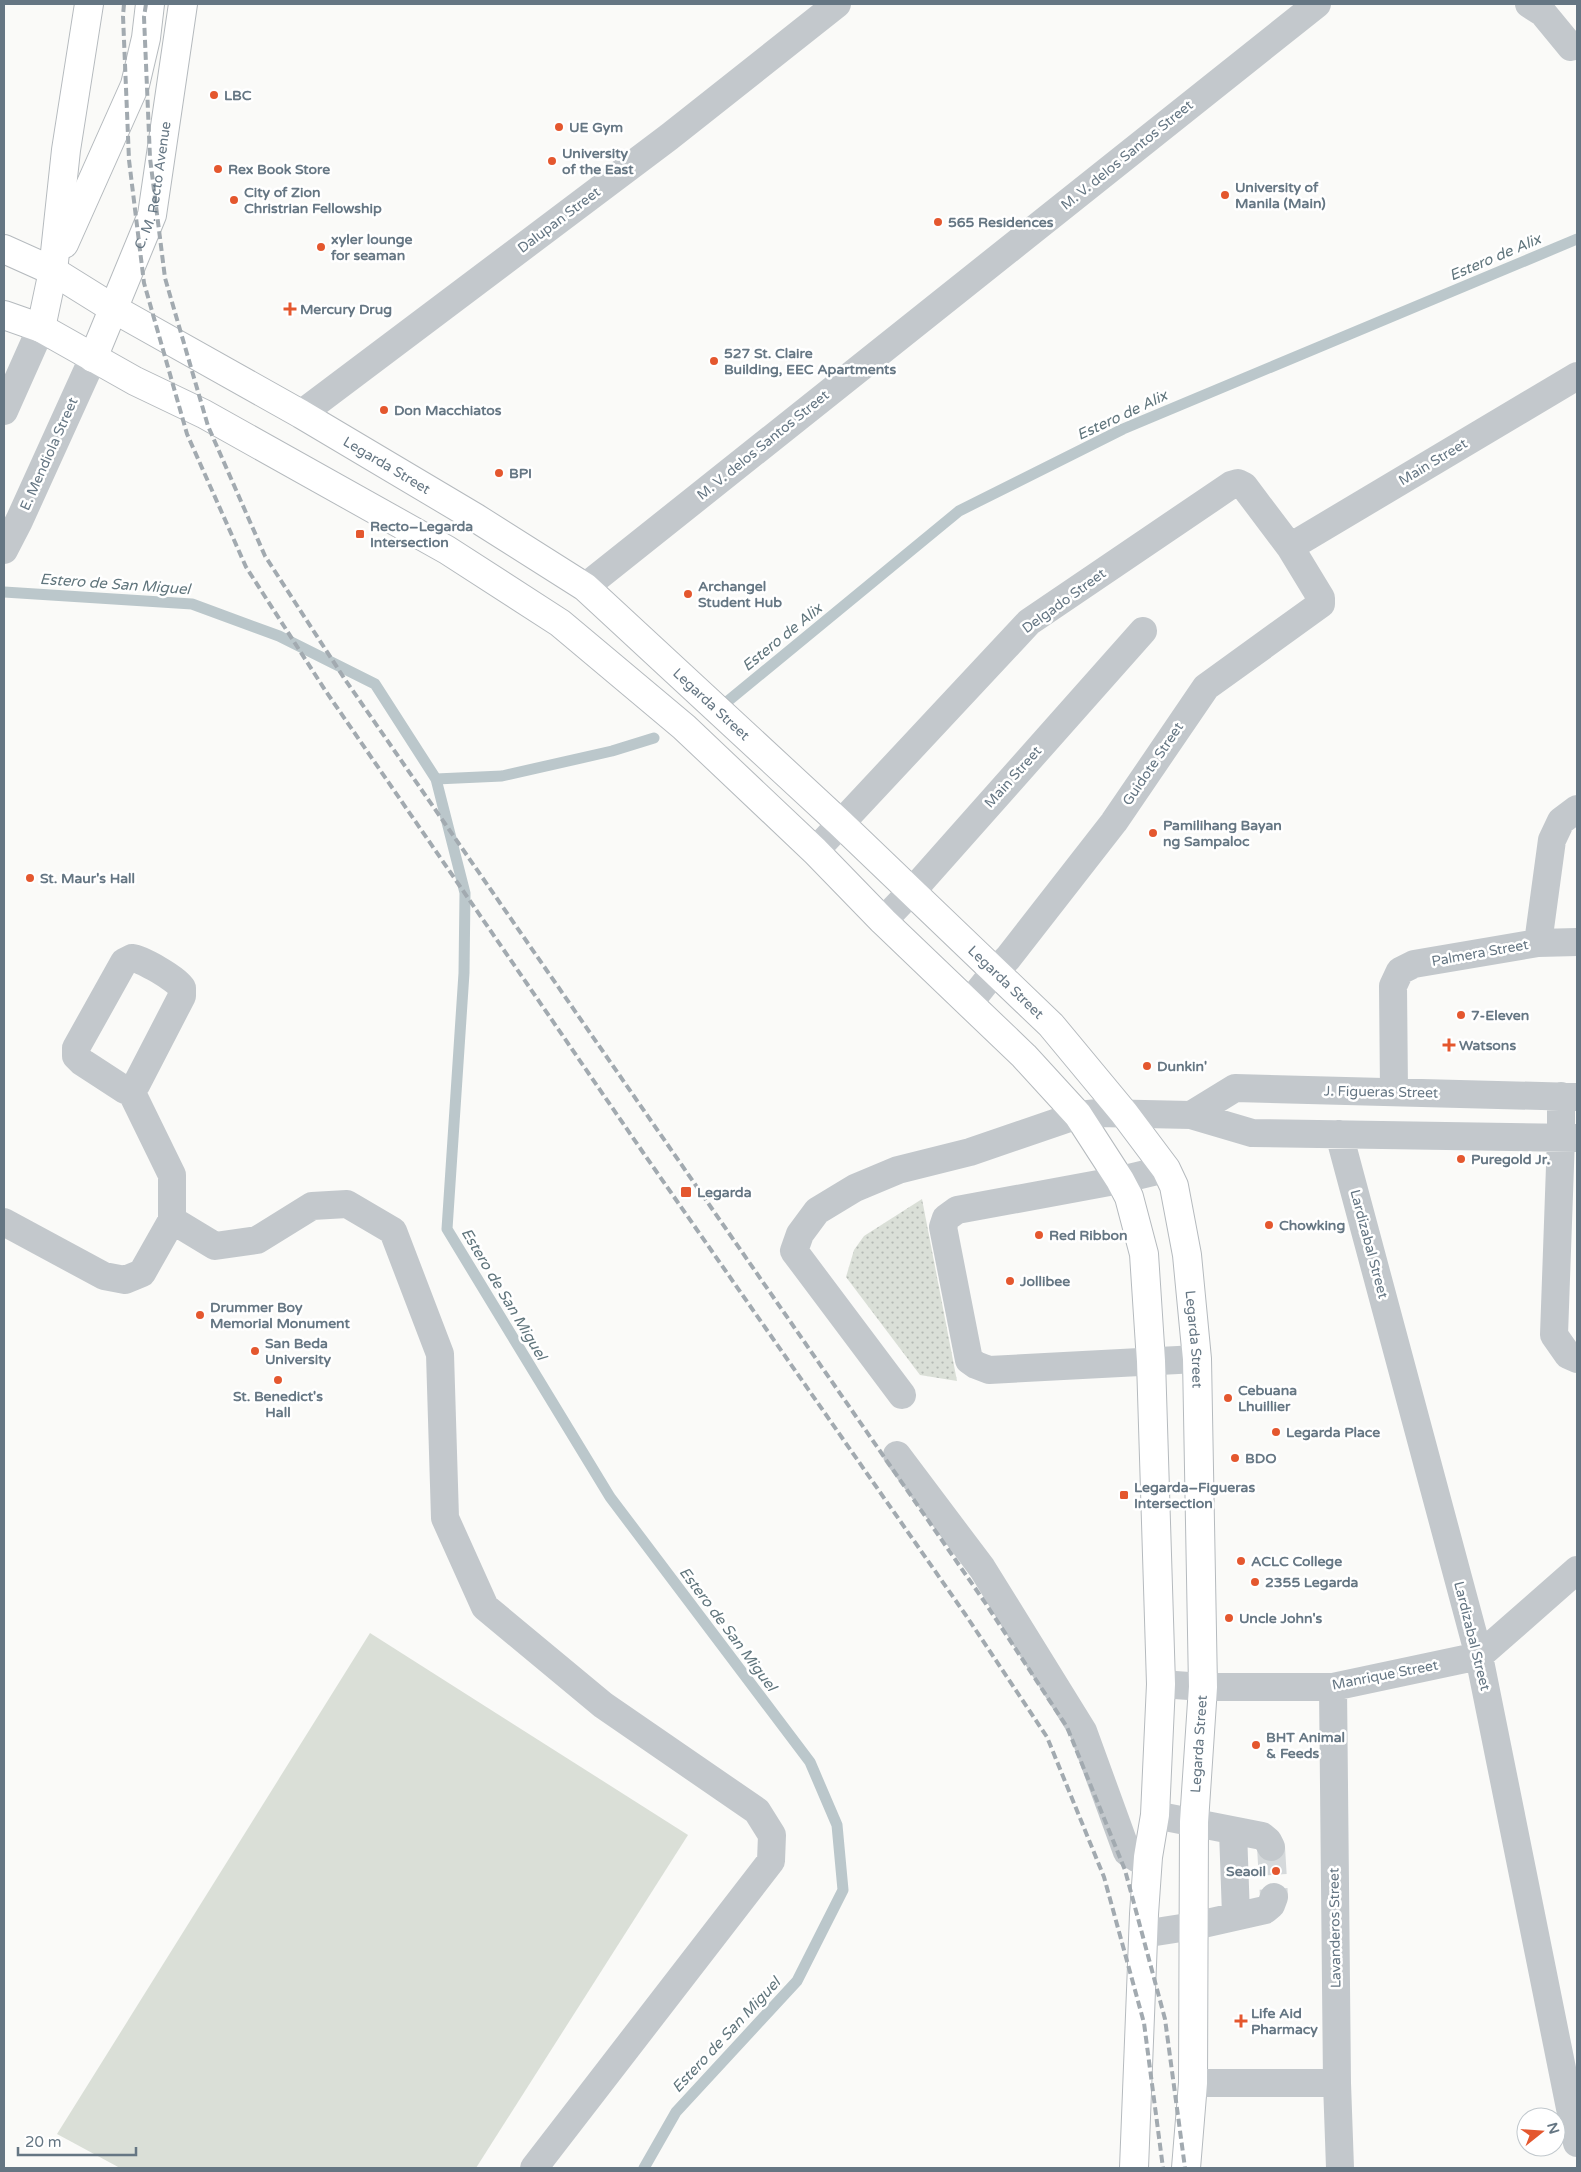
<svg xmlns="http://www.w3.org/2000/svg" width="1581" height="2172" font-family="'Varela Round',sans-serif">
<defs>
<pattern id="grass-dots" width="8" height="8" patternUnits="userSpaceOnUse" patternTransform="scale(1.25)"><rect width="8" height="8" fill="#dadfd7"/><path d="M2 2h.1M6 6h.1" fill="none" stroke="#b4b9b4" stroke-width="1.8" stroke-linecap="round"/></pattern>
</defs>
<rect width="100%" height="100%" fill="#fafaf8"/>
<path fill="url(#grass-dots)" d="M922,1199L957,1381L920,1375L846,1277L854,1250L864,1236Z"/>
<path fill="#dadfd7" d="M370,1633L688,1835L476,2168H120L57,2134Z"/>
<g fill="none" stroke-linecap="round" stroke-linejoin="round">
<path stroke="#bbc7cb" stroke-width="11" d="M4,592L192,604L279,636L375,684L436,779L465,893L464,973L447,1229L610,1497L810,1762L837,1825L843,1890L797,1981L676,2112L644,2168
M728,701L959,511L1123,429L1577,239
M436,779L502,776L612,751L654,738"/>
<path stroke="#d5d9db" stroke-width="28" stroke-dasharray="28 14" stroke-linecap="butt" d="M1271,1847L1274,1897"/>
<defs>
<g id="major">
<path d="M64,244L135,85L146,38L150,4"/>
<path id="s1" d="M4,249L53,271L114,309L301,414L476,518L585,587L840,823L1051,1025L1124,1113L1166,1169L1174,1186L1187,1255L1197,1359L1203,1687L1194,1822L1193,2083L1186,2168"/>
<path d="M4,315L41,328L135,381L204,414L447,550L560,623L684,727L815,851L883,921L1024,1056L1078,1115L1120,1180L1129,1197L1144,1254L1151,1361L1161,1684L1155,1815L1148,1857L1144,1914L1134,2168"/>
<path d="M41,328L53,271L66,150L89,4"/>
<path id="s2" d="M93,358L152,215L183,4"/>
</g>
</defs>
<use href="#major" stroke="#b5babe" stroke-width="30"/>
<path stroke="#c3c8cc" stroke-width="28" d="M1529,4L1543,13L1571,47
M4,411L41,328
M301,414L669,137L837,4
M1290,547L1577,376
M4,550L19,521L93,358
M585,587L1317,4
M815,851L1029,622L1231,485L1238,483L1244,486L1290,547L1321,598V604L1206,687L1114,822L1008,958L994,972L970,1002
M883,921L922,880L1143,631
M1538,943L1552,840L1561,821L1577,809
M132,958C142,959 177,979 182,988C182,990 182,995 182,996L136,1085L125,1090L82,1062L76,1056V1048L124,962Z
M1394,1091L1393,986L1400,971L1414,964L1538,943L1577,942
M1561,1096V1138L1554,1335L1568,1355L1577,1359
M1191,1115L1235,1088L1577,1097
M1339,1134L1479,1656L1577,2143
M1166,1169L1120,1180L957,1210L946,1218L943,1227L969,1360L976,1365L989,1370L1197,1359
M172,1220L215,1246L257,1240L312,1206L347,1204L393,1231L440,1354L445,1518L485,1607L603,1705L757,1811L772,1835L771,1861L534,2168
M4,1222L104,1276L125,1280L142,1273L172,1220V1175L130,1089
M902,1395L794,1251L800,1234L817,1211L855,1188L898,1170L970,1152L1078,1115L1098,1113L1191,1115L1252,1133L1577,1138
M897,1455L982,1568L1083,1731L1127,1852L1138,1859L1148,1857
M1161,1684L1203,1687H1333L1479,1656L1577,1570
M1333,1687L1337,2083L1340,2168
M1155,1815L1262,1836L1268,1841L1271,1847
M1233,1831L1236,1915
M1143,1934L1194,1926L1265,1910L1271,1905L1274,1897
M1193,2083H1337"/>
<use href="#major" stroke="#fff" stroke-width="28"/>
<path stroke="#a2aab0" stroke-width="4" stroke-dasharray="8 4" stroke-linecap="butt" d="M124,4L123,16L129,160L144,283L187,434L246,567L325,690L642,1151L965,1614L1047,1737L1104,1877L1144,2023L1163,2168
M146,4L144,17L150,158L165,278L208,426L265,556L344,678L984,1601L1067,1727L1125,1870L1165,2019L1185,2168"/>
</g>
<g fill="#e4572e" stroke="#fff" stroke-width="2">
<circle cx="214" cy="95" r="5"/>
<circle cx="559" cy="127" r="5"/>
<circle cx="552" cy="161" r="5"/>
<circle cx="218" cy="169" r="5"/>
<circle cx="1225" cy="195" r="5"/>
<circle cx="234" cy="200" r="5"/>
<circle cx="938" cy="222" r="5"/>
<circle cx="321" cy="247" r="5"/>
<path d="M287.5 301.5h5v5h5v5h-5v5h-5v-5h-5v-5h5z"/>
<circle cx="714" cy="361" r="5"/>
<circle cx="384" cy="410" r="5"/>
<circle cx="499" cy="473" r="5"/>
<rect x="355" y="529" width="10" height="10" rx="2.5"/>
<circle cx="688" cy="594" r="5"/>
<circle cx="1153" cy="833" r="5"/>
<circle cx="30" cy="878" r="5"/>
<circle cx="1461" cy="1015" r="5"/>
<path d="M1446.5 1037.5h5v5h5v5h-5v5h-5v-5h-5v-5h5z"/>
<circle cx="1147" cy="1066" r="5"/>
<circle cx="1461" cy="1159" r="5"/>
<rect x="680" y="1186" width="12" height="12" rx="2.5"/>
<circle cx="1269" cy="1225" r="5"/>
<circle cx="1039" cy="1235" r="5"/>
<circle cx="1010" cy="1281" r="5"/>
<circle cx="200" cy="1315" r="5"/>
<circle cx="255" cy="1351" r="5"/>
<circle cx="278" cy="1380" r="5"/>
<circle cx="1228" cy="1398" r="5"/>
<circle cx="1276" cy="1432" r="5"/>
<circle cx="1235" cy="1458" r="5"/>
<rect x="1119" y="1490" width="10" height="10" rx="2.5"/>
<circle cx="1241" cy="1561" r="5"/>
<circle cx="1255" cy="1582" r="5"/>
<circle cx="1229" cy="1618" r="5"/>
<circle cx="1256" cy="1745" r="5"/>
<circle cx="1276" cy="1871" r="5"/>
<path d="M1238.5 2013.5h5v5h5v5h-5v5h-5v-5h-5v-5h5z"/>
</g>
<g text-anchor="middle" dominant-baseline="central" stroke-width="5" stroke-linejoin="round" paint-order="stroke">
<g font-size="14" font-weight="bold" fill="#657683" stroke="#fff" text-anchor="start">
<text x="224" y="95">LBC</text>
<text x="569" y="127">UE Gym</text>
<text x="562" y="153">University<tspan x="562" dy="16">of the East</tspan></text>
<text x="228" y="169">Rex Book Store</text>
<text x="1235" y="187">University of<tspan x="1235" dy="16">Manila (Main)</tspan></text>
<text x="244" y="192">City of Zion<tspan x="244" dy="16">Christrian Fellowship</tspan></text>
<text x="948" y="222">565 Residences</text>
<text x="331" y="239">xyler lounge<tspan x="331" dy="16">for seaman</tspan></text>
<text x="300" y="309">Mercury Drug</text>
<text x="724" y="353">527 St. Claire<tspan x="724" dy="16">Building, EEC Apartments</tspan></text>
<text x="394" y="410">Don Macchiatos</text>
<text x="509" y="473">BPI</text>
<text x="370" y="526">Recto–Legarda<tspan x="370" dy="16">Intersection</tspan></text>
<text x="698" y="586">Archangel<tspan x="698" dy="16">Student Hub</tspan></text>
<text x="1163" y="825">Pamilihang Bayan<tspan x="1163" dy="16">ng Sampaloc</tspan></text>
<text x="40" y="878">St. Maur's Hall</text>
<text x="1471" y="1015">7-Eleven</text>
<text x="1459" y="1045">Watsons</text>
<text x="1157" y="1066">Dunkin'</text>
<text x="1471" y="1159">Puregold Jr.</text>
<text x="697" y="1192">Legarda</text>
<text x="1279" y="1225">Chowking</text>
<text x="1049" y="1235">Red Ribbon</text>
<text x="1020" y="1281">Jollibee</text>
<text x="210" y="1307">Drummer Boy<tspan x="210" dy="16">Memorial Monument</tspan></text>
<text x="265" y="1343">San Beda<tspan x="265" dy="16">University</tspan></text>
<text x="1238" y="1390">Cebuana<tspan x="1238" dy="16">Lhuillier</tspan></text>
<text x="278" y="1396" text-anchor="middle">St. Benedict's<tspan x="278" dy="16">Hall</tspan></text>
<text x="1286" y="1432">Legarda Place</text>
<text x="1245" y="1458">BDO</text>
<text x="1134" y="1487">Legarda–Figueras<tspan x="1134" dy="16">Intersection</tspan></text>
<text x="1251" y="1561">ACLC College</text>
<text x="1265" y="1582">2355 Legarda</text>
<text x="1239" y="1618">Uncle John's</text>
<text x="1266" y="1737">BHT Animal<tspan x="1266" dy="16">&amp; Feeds</tspan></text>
<text x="1266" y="1871" text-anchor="end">Seaoil</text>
<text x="1251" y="2013">Life Aid<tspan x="1251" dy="16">Pharmacy</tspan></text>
</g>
<g font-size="14" fill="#657683" stroke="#fff">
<text transform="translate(1127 155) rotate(-39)">M. V. delos Santos Street</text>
<text stroke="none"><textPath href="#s2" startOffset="184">C. M. Recto Avenue</textPath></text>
<text transform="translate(559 220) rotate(-37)">Dalupan Street</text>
<text transform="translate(763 445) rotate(-39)">M. V. delos Santos Street</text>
<text transform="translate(49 454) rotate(-66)">E. Mendiola Street</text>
<text transform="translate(1433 462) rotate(-31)">Main Street</text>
<text stroke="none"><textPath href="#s1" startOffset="440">Legarda Street</textPath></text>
<text transform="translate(1064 601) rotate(-36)">Delgado Street</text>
<text stroke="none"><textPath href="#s1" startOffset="845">Legarda Street</textPath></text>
<text transform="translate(1153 764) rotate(-56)">Guidote Street</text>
<text transform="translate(1013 777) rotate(-48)">Main Street</text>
<text transform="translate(1480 953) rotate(-10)">Palmera Street</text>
<text stroke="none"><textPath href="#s1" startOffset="1250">Legarda Street</textPath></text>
<text transform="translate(1381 1092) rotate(1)">J. Figueras Street</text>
<text transform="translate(1369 1244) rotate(75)">Lardizabal Street</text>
<text stroke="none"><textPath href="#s1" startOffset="1670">Legarda Street</textPath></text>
<text transform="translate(1472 1636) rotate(76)">Lardizabal Street</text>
<text transform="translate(1385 1675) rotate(-11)">Manrique Street</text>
<text transform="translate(1199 1744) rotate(-86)">Legarda Street</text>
<text transform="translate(1335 1928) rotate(-91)">Lavanderos Street</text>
</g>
<g font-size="15" font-style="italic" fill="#60757c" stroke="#fff">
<text transform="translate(1495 257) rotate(-23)">Estero de Alix</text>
<text transform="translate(1122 415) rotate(-25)">Estero de Alix</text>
<text transform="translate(115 584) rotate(4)">Estero de San Miguel</text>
<text transform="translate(782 637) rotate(-39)">Estero de Alix</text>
<text transform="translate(504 1294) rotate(59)">Estero de San Miguel</text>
<text transform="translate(728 1629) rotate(53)">Estero de San Miguel</text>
<text transform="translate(726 2035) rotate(-47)">Estero de San Miguel</text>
</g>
</g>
<rect width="1581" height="2172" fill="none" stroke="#657683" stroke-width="10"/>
<g transform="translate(1541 2132) rotate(73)"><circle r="24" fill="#ffffff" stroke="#c1c8cd"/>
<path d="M0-4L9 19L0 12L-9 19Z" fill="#e4572e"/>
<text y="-8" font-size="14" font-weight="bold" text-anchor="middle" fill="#657683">N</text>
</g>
<path d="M18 2147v8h118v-8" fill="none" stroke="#657683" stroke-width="2.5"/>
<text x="25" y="2147" font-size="15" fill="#657683" stroke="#ffffff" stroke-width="4" paint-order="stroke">20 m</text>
</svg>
